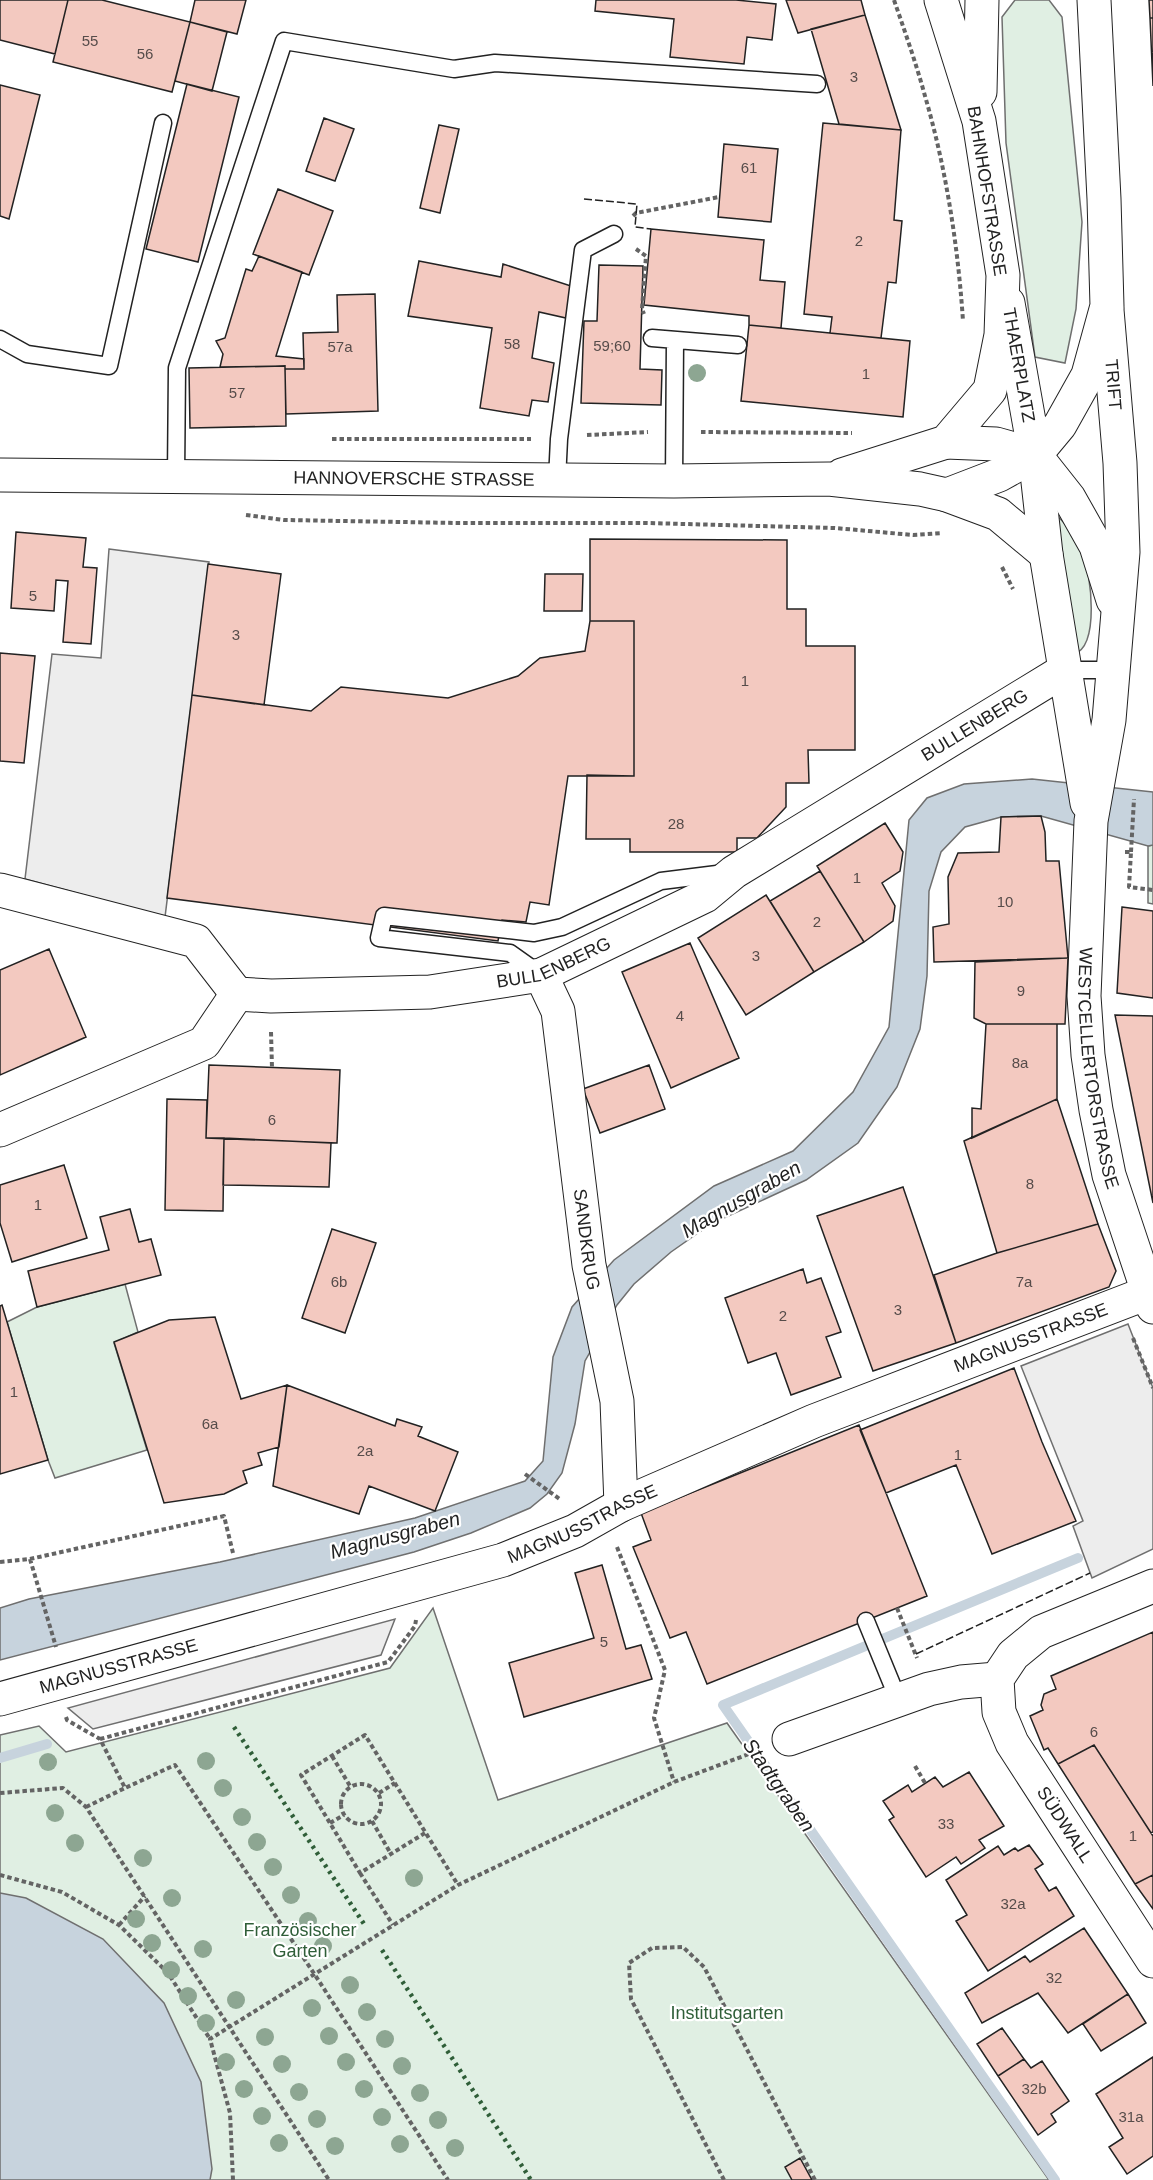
<svg xmlns="http://www.w3.org/2000/svg" width="1153" height="2180" font-family="Arial,sans-serif">
<rect width="100%" height="100%" fill="#fff"/>
<path fill="#e0efe3" stroke="#6f6f6f" stroke-width="1.5" d="M1015,0H1049L1062,17L1082,222L1076,309L1065,363L1035,357L1006,143L1002,17Z
M1049,510C1064,520 1076,536 1083,554C1091,574 1100,646 1074,654Z
M1153,845V904L1148,903V846Z
M125,1284L138,1332L114,1343L147,1450L55,1478L48,1460L7,1322L37,1307Z
M433,1608L498,1800L727,1723L1049,2180H0V1735L39,1726L66,1752L390,1668Z"/>
<path fill="#ededed" stroke="#6f6f6f" stroke-width="1.5" d="M109,549L209,562L165,917L25,879L52,654L101,658Z
M1128,1324L1153,1388V1549L1092,1578L1073,1526L1083,1521L1021,1366Z
M395,1619L381,1655L93,1729L68,1708Z"/>
<path fill="#c7d3dd" stroke="#6f6f6f" stroke-width="1.5" d="M1032,779L1153,792V845L1148,846L1041,816L1001,817L965,827L941,852L929,891L927,976L920,1029L897,1087L858,1143L806,1180L711,1224L671,1252L634,1284L617,1305L585,1361L575,1424L562,1473L547,1494L530,1508L471,1533L414,1552L0,1660V1608L29,1599L220,1562L415,1518L525,1481L543,1461L553,1357L572,1307L614,1260L714,1186L793,1151L853,1092L889,1027L909,820L927,798L964,784Z
M0,1893L26,1898L103,1939L164,2003L201,2082L212,2169L210,2180H0Z"/>
<g fill="none" stroke-linecap="round" stroke-linejoin="round">
<path stroke="#c7d3dd" stroke-width="10" d="M0,1758L47,1744
M1055,2180L723,1705L1078,1558"/>
</g>
<path fill="#f3c9c0" stroke="#222" stroke-width="1.5" d="M0,0H68L55,54L0,40Z
M68,0H102L190,22L172,92L53,62Z
M195,0H246L237,34L190,22Z
M596,0H736L776,4L772,40L747,37L744,64L670,57L674,19L595,11Z
M786,0H861L865,15L798,33Z
M1149,0H1153V18H1150Z
M865,15L901,130L839,124L811,29Z
M1150,18H1153V86Z
M190,22L227,32L212,91L175,81Z
M187,84L239,97L198,262L146,249Z
M0,85L40,95L9,219L0,216Z
M324,118L354,129L335,181L306,171Z
M823,123L901,130L894,220L902,221L896,283L888,282L881,338L830,333L832,317L804,314Z
M439,125L459,129L440,213L420,208Z
M724,144L778,149L771,222L718,217Z
M278,189L333,211L309,275L253,254Z
M651,229L764,240L760,280L785,282L781,328L749,325V316L644,305Z
M259,256L302,272L276,356L304,359V369H285V366L220,367L223,354L216,341L225,338L246,269L252,271Z
M419,261L501,277L503,264L571,286L566,318L539,312L532,358L554,363L548,402L532,400L529,416L480,408L492,328L408,316Z
M599,265L643,266L640,369L662,370L661,405L581,403L584,321H597Z
M375,294L378,411L286,414L285,369H304L303,333L338,332L337,295Z
M749,325L910,341L903,417L741,401Z
M285,366L286,426L190,428L189,368Z
M16,532L86,538L83,567L97,568L91,644L63,642L68,581L56,580L54,611L11,608Z
M590,539L787,540V609H806V646H855V750H808L809,783H786V807L757,838H737V852H630V839H586L587,775L634,776V621H590Z
M208,564L281,574L264,705L192,695Z
M545,574H583L582,611H544Z
M590,621H634V776H568L549,905L530,902L526,922L502,920L498,941L167,898L192,695L311,711L341,687L448,698L518,676L540,658L585,651Z
M0,653L35,656L24,763L0,761Z
M1041,816L1045,832L1046,861H1059L1068,958L934,962L933,927L949,924L948,877L958,853L999,852L1001,817Z
M885,823L903,852L900,871L882,883L895,906L893,921L864,942L817,866Z
M820,871L864,942L814,972L770,901Z
M766,895L814,972L746,1015L698,938Z
M1122,907L1153,911V998L1117,993Z
M690,943L739,1058L671,1088L622,972Z
M49,949L86,1037L0,1075V970Z
M1068,958L1065,1024H986L974,1018L975,962Z
M1115,1015L1153,1016V1203Z
M986,1024H1057V1099L972,1138V1108L981,1109Z
M209,1065L340,1070L337,1143L206,1138Z
M649,1065L665,1109L600,1133L583,1089Z
M167,1099L207,1100L206,1138H224L223,1211L165,1210Z
M1057,1099L1098,1224L997,1253L964,1141Z
M224,1138L331,1143L329,1187L223,1185Z
M64,1165L87,1238L12,1262L0,1223V1185Z
M903,1187L956,1343L873,1371L817,1216Z
M130,1209L139,1242L151,1239L161,1275L37,1307L28,1271L109,1250L100,1217Z
M1098,1224L1116,1271L1109,1287L956,1343L934,1275L997,1253Z
M332,1229L376,1243L345,1333L302,1318Z
M803,1269L807,1283L821,1278L841,1332L826,1337L841,1377L791,1395L776,1353L748,1363L725,1298Z
M2,1305L48,1460L0,1474V1306Z
M215,1317L241,1399L287,1385L279,1447L258,1453L262,1465L243,1471L247,1483L224,1494L164,1503L114,1342L169,1320Z
M1014,1368L1042,1442L1076,1521L992,1554L956,1465L886,1493L860,1430Z
M287,1385L395,1426L397,1419L422,1427L418,1436L458,1452L435,1511L369,1486L359,1514L273,1486Z
M859,1425L927,1596L707,1684L686,1632L670,1638L633,1547L651,1540L641,1513Z
M602,1565L626,1649L641,1645L652,1679L524,1717L509,1663L594,1638L575,1573Z
M1153,1632V1832L1151,1833L1094,1745L1058,1764L1048,1748L1044,1750L1030,1716L1043,1710L1041,1705L1044,1694L1056,1689L1051,1676Z
M1094,1745L1153,1836V1875L1135,1884L1058,1764Z
M969,1772L1004,1826L979,1840L985,1848L961,1864L956,1857L926,1877L889,1820L894,1817L883,1801L908,1785L912,1792L935,1777L943,1787Z
M1029,1845L1043,1864L1035,1869L1049,1891L1056,1887L1074,1916L988,1971L956,1921L967,1915L946,1880L998,1846L1004,1855L1015,1848L1018,1851Z
M1153,1875V1909L1135,1884Z
M1084,1928L1128,1994L1068,2033L1038,1993L982,2023L965,1993L1025,1956L1030,1962Z
M1128,1994L1146,2023L1101,2051L1083,2024Z
M1002,2028L1024,2059L998,2076L977,2044Z
M1153,2057V2156L1127,2174L1109,2147L1123,2138L1096,2094Z
M1024,2059L1031,2068L1042,2061L1069,2101L1051,2114L1056,2122L1038,2135L998,2076Z
M800,2158L812,2180H792L785,2167Z"/>
<g fill="none" stroke-linecap="round" stroke-linejoin="round">
<defs>
<path id="lane" d="M652,338L738,345
M0,339L27,354L109,366L163,123
M176,477L177,368L284,41L454,69L495,63L817,84
M557,480L559,439L583,250L614,234
M674,481L675,340
M1065,670H1113
M541,975L510,953L379,938L384,916L534,933L562,927L661,881L725,873
M866,1621L898,1699"/>
<g id="street">
<path d="M0,890L196,941L237,994"/>
<path id="s1" d="M541,975L558,1011L589,1265L617,1401L621,1505"/>
<path id="s2" d="M237,994L271,996L430,992L541,975L705,896L734,872L1065,670"/>
<path d="M0,1130L204,1043L237,994"/>
<path id="s3" d="M1153,1586L1041,1632L1013,1655L997,1679L999,1712L1012,1743L1153,1961"/>
<path id="s4" d="M0,1699L503,1560L575,1531L621,1505L814,1421L1147,1293"/>
<path d="M789,1739L929,1689L961,1682L997,1679"/>
</g>
<g id="secondary">
<path id="s5" d="M1008,303L1035,455L1046,554L1087,803"/>
<path id="s6" d="M1107,310L1120,463L1123,552L1109,720L1091,821L1084,996L1088,1055L1096,1110L1109,1175L1153,1307"/>
<path d="M946,442L996,444L1035,455L1069,498L1096,546L1113,600"/>
<path d="M947,495L998,514L1046,554"/>
</g>
<g id="primary">
<path d="M980,92L982,0"/>
<path id="s7" d="M0,475L674,481L829,479L920,489L947,495L999,475L1035,455L1060,425L1088,375L1107,306L1104,199L1094,0"/>
<path d="M842,475L946,442L990,390L1001,335L1003,275L979,121L941,0"/>
</g>
</defs>
<use href="#lane" stroke="#222" stroke-width="19"/>
<use href="#street" stroke="#222" stroke-width="35"/>
<use href="#secondary" stroke="#222" stroke-width="35"/>
<use href="#primary" stroke="#222" stroke-width="35"/>
<path stroke="#646464" stroke-width="4" stroke-dasharray="4.5 3" stroke-linecap="butt" d="M894,0C905,32 916,63 925,96C946,168 958,246 963,321
M633,216L636,213L719,197
M636,249L646,256L642,309L644,314
M701,432L852,433
M587,435L648,432
M332,439H531
M246,515L284,520L459,523H647L835,528L913,535L942,533
M1002,567L1013,589
M1125,852H1131L1129,887L1153,890
M1131,852L1134,799
M271,1032L272,1068
M1133,1338L1153,1388
M525,1474L561,1500
M617,1547L665,1670L654,1718L674,1782
M30,1559L56,1647
M0,1562L30,1559L224,1516L233,1553
M897,1608L917,1658
M66,1717L67,1720L100,1739L125,1788L175,1765L315,1975L448,2180
M100,1739L388,1662L415,1626L416,1620
M332,1756L350,1786
M915,1766L925,1783
M341 1804a20 20 0 1 1 40 0a20 20 0 1 1-40 0Z
M0,1793L63,1788L86,1807L329,2180
M379,1793L395,1783
M86,1807L125,1788
M372,1821L391,1854
M330,1823L344,1815
M425,1833L360,1873L301,1775L365,1735L458,1885
M360,1873L393,1925
M0,1875L62,1892L119,1925L168,1973L210,2039
M119,1925L145,1896
M233,2180L230,2113L210,2039L458,1885L674,1782L757,1751
M724,2180L631,1999L629,1963L652,1948L683,1947L704,1967L815,2180"/>
<use href="#lane" stroke="#fff" stroke-width="16"/>
<use href="#street" stroke="#fff" stroke-width="33"/>
<use href="#secondary" stroke="#fff" stroke-width="33"/>
<use href="#primary" stroke="#fff" stroke-width="33"/>
<path stroke="#2f5e38" stroke-width="4.5" stroke-dasharray="3 4.5" stroke-linecap="butt" d="M234,1727L364,1924
M382,1950L531,2180"/>
<path stroke="#222" stroke-width="1.5" stroke-dasharray="8 3" stroke-linecap="butt" d="M584,199L637,204L635,227L651,229
M916,1654L1090,1573"/>
</g>
<g fill="#8da692">
<circle cx="697" cy="373" r="9"/>
<circle cx="206" cy="1761" r="9"/>
<circle cx="48" cy="1762" r="9"/>
<circle cx="223" cy="1788" r="9"/>
<circle cx="55" cy="1813" r="9"/>
<circle cx="242" cy="1817" r="9"/>
<circle cx="257" cy="1842" r="9"/>
<circle cx="75" cy="1843" r="9"/>
<circle cx="143" cy="1858" r="9"/>
<circle cx="273" cy="1867" r="9"/>
<circle cx="414" cy="1878" r="9"/>
<circle cx="291" cy="1895" r="9"/>
<circle cx="172" cy="1898" r="9"/>
<circle cx="136" cy="1919" r="9"/>
<circle cx="308" cy="1921" r="9"/>
<circle cx="152" cy="1943" r="9"/>
<circle cx="323" cy="1946" r="9"/>
<circle cx="203" cy="1949" r="9"/>
<circle cx="171" cy="1970" r="9"/>
<circle cx="350" cy="1985" r="9"/>
<circle cx="188" cy="1996" r="9"/>
<circle cx="236" cy="2000" r="9"/>
<circle cx="312" cy="2008" r="9"/>
<circle cx="367" cy="2012" r="9"/>
<circle cx="206" cy="2023" r="9"/>
<circle cx="329" cy="2036" r="9"/>
<circle cx="265" cy="2037" r="9"/>
<circle cx="385" cy="2039" r="9"/>
<circle cx="226" cy="2062" r="9"/>
<circle cx="346" cy="2062" r="9"/>
<circle cx="282" cy="2064" r="9"/>
<circle cx="402" cy="2066" r="9"/>
<circle cx="244" cy="2089" r="9"/>
<circle cx="364" cy="2089" r="9"/>
<circle cx="299" cy="2092" r="9"/>
<circle cx="420" cy="2093" r="9"/>
<circle cx="262" cy="2116" r="9"/>
<circle cx="382" cy="2117" r="9"/>
<circle cx="317" cy="2119" r="9"/>
<circle cx="438" cy="2120" r="9"/>
<circle cx="279" cy="2143" r="9"/>
<circle cx="400" cy="2144" r="9"/>
<circle cx="335" cy="2146" r="9"/>
<circle cx="455" cy="2148" r="9"/>
</g>
<g text-anchor="middle" dominant-baseline="central" stroke-width="4.5" stroke-linejoin="round" paint-order="stroke">
<g font-size="15" fill="#564c4a">
<text x="90" y="40">55</text>
<text x="145" y="53">56</text>
<text x="854" y="76">3</text>
<text x="749" y="167">61</text>
<text x="859" y="240">2</text>
<text x="512" y="343">58</text>
<text x="612" y="345">59;60</text>
<text x="340" y="346">57a</text>
<text x="866" y="373">1</text>
<text x="237" y="392">57</text>
<text x="33" y="595">5</text>
<text x="236" y="634">3</text>
<text x="745" y="680">1</text>
<text x="676" y="823">28</text>
<text x="857" y="877">1</text>
<text x="1005" y="901">10</text>
<text x="817" y="921">2</text>
<text x="756" y="955">3</text>
<text x="1021" y="990">9</text>
<text x="680" y="1015">4</text>
<text x="1020" y="1062">8a</text>
<text x="272" y="1119">6</text>
<text x="1030" y="1183">8</text>
<text x="38" y="1204">1</text>
<text x="339" y="1281">6b</text>
<text x="1024" y="1281">7a</text>
<text x="898" y="1309">3</text>
<text x="783" y="1315">2</text>
<text x="14" y="1391">1</text>
<text x="210" y="1423">6a</text>
<text x="365" y="1450">2a</text>
<text x="958" y="1454">1</text>
<text x="604" y="1641">5</text>
<text x="1094" y="1731">6</text>
<text x="946" y="1823">33</text>
<text x="1133" y="1835">1</text>
<text x="1013" y="1903">32a</text>
<text x="1054" y="1977">32</text>
<text x="1034" y="2088">32b</text>
<text x="1131" y="2116">31a</text>
</g>
<g font-size="18" fill="#222" stroke="#fff">
<text transform="translate(987 191) rotate(81)">BAHNHOFSTRASSE</text>
<text stroke="none"><textPath href="#s5" startOffset="63">THAERPLATZ</textPath></text>
<text stroke="none"><textPath href="#s6" startOffset="75">TRIFT</textPath></text>
<text stroke="none"><textPath href="#s7" startOffset="414">HANNOVERSCHE STRASSE</textPath></text>
<text stroke="none"><textPath href="#s2" startOffset="807">BULLENBERG</textPath></text>
<text stroke="none"><textPath href="#s2" startOffset="321">BULLENBERG</textPath></text>
<text stroke="none"><textPath href="#s6" startOffset="762">WESTCELLERTORSTRASSE</textPath></text>
<text stroke="none"><textPath href="#s1" startOffset="270">SANDKRUG</textPath></text>
<text stroke="none"><textPath href="#s4" startOffset="1095">MAGNUSSTRASSE</textPath></text>
<text stroke="none"><textPath href="#s4" startOffset="609">MAGNUSSTRASSE</textPath></text>
<text stroke="none"><textPath href="#s4" startOffset="123">MAGNUSSTRASSE</textPath></text>
<text stroke="none"><textPath href="#s3" startOffset="350">SÜDWALL</textPath></text>
</g>
<g font-size="18" fill="#2f5e38" stroke="#fff">
<text x="300" y="1930">Französischer<tspan x="300" dy="21">Garten</tspan></text>
<text x="727" y="2013">Institutsgarten</text>
</g>
<g font-size="20" font-style="italic" fill="#222" stroke="#fff">
<text transform="translate(741 1199) rotate(-30)">Magnusgraben</text>
<text transform="translate(395 1535) rotate(-15)">Magnusgraben</text>
<text transform="translate(779 1785) rotate(55)">Stadtgraben</text>
</g>
</g>
</svg>
